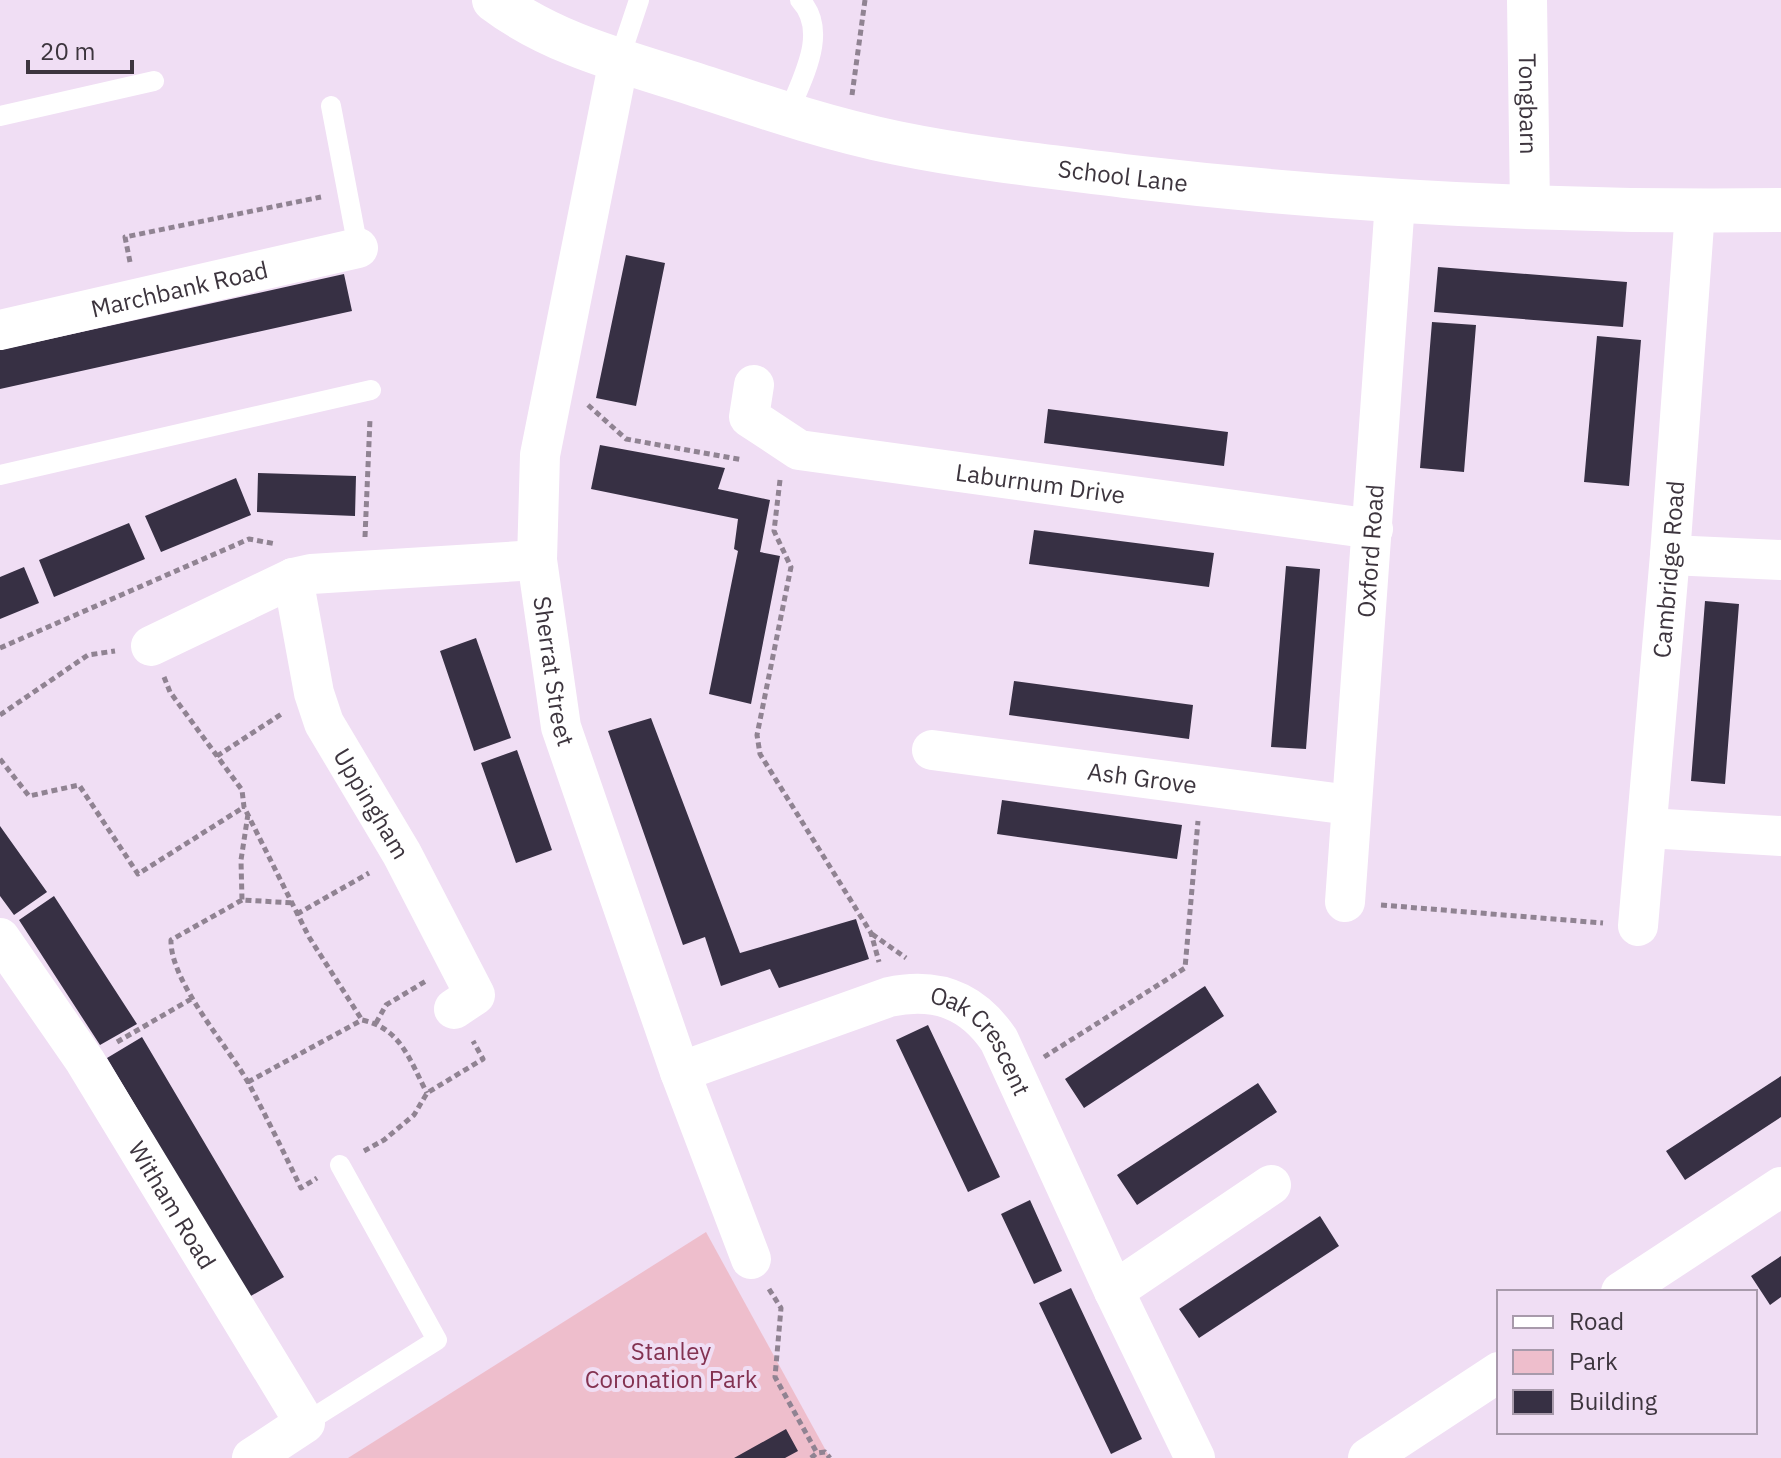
<svg xmlns="http://www.w3.org/2000/svg" width="1781" height="1458" font-family="'IBM Plex Sans',sans-serif">
<rect width="100%" height="100%" fill="#f0def4"/>
<path fill="#eebecc" d="M706,1232L830,1458H348Z"/>
<path fill="#373044" d="M626,255L665,263L636,406L596,398Z
M1438,267L1627,282L1623,327L1434,312Z
M344,274L352,311L0,389V350Z
M1432,322L1476,325L1464,472L1420,468Z
M1597,336L1641,340L1629,486L1584,482Z
M1048,409L1228,432L1224,466L1044,443Z
M600,445L725,468L718,489L770,500L760,552L780,556L751,704L709,694L738,551L734,549L738,519L591,489Z
M258,473L356,476L355,516L257,512Z
M236,478L251,515L161,552L145,516Z
M129,523L145,559L54,597L39,560Z
M1034,530L1214,553L1209,587L1029,564Z
M1286,566L1320,569L1306,749L1271,747Z
M24,567L39,603L0,619V577Z
M1705,601L1739,604L1725,784L1691,781Z
M476,638L511,738L474,751L440,651Z
M1014,681L1193,705L1189,739L1009,715Z
M651,718L740,953L856,919L869,959L779,988L770,969L721,986L705,937L683,945L608,731Z
M517,750L552,850L516,863L481,763Z
M1002,800L1182,825L1177,859L997,834Z
M0,826L47,892L14,915L0,896Z
M54,896L137,1024L100,1045L19,920Z
M1205,986L1224,1016L1084,1108L1065,1079Z
M928,1025L1000,1177L968,1192L896,1040Z
M142,1037L284,1277L249,1297L107,1058Z
M1781,1076V1117L1685,1180L1666,1151Z
M1258,1083L1277,1112L1137,1205L1117,1175Z
M1030,1200L1062,1271L1034,1284L1001,1214Z
M1320,1216L1339,1246L1199,1338L1179,1309Z
M1781,1256V1297L1770,1305L1751,1276Z
M1071,1288L1142,1439L1111,1454L1039,1303Z
M786,1429L798,1451L785,1458H734Z"/>
<g fill="none" stroke-linecap="round" stroke-linejoin="round">
<path stroke="#908392" stroke-width="5" stroke-dasharray="6 4" stroke-linecap="butt" d="M852,95L865,0
M130,262L125,237L321,197
M588,405L626,439L743,460
M780,480L774,531L791,567L757,735L760,754L871,933L879,962
M365,537L370,419
M0,648L249,539L276,544
M164,677L170,692L242,790L244,807L309,937L362,1020
M0,715L88,655L115,651
M217,756L283,713
M0,759L29,796L79,785L138,874L244,807
M248,814L241,860L242,900L294,903
M242,900L171,940C170,982 228,1046 249,1084C267,1118 284,1153 301,1188L317,1178
M1381,905L1603,923
M297,914L369,873
M872,934L906,958
M376,1023L386,1005L426,981
M117,1042L193,998
M1044,1057L1185,968L1198,821
M248,1082L362,1020C401,1028 410,1061 427,1093
M364,1151L384,1140L414,1115L427,1093L483,1059L473,1041
M769,1289L781,1308L775,1377L817,1453
M811,1458L817,1453L825,1452L830,1458"/>
<path stroke="#fff" stroke-width="20" d="M619,60L639,0
M331,106L358,248
M788,114C801,80 830,32 800,0
M0,116L154,81
M0,475L371,390
M305,1423L437,1340L340,1165"/>
<g stroke="#fff" stroke-width="40">
<path id="s1" d="M1527,0L1530,208"/>
<path id="s2" d="M619,60L540,455L537,560L561,727L680,1072L751,1259"/>
<path id="s3" d="M0,330L358,248"/>
<path id="s4" d="M754,385L749,417L799,450L1373,529"/>
<path d="M1670,555L1781,560"/>
<path id="s5" d="M293,578L314,693L324,723L402,854L475,995L454,1009"/>
<path d="M151,646L293,578L311,574L537,560"/>
<path id="s6" d="M932,750L1350,805"/>
<path d="M1648,828L1781,836"/>
<path id="s7" d="M1345,902L1395,202"/>
<path id="s8" d="M1638,926L1670,555L1695,211"/>
<path id="s9" d="M0,938L85,1061L305,1423L252,1458"/>
<path id="s10" d="M680,1072L889,997C936,987 972,1000 999,1040L1114,1291L1195,1458"/>
<path d="M1114,1291L1271,1185"/>
<path d="M1621,1292L1781,1187"/>
<path d="M1368,1458L1499,1372"/>
</g>
<path stroke="#fff" stroke-width="44" id="s11" d="M494,0C552,44 625,62 694,84C761,106 828,129 897,143C975,159 1054,167 1133,177C1348,202 1564,213 1781,210"/>
</g>
<g text-anchor="middle" dominant-baseline="central" stroke-width="8" stroke-linejoin="round" paint-order="stroke">
<g font-size="24" fill="#3d353e" stroke="#f0def4">
<text stroke="none"><textPath href="#s1" startOffset="104">Tongbarn</textPath></text>
<text stroke="none"><textPath href="#s11" startOffset="658">School Lane</textPath></text>
<text stroke="none"><textPath href="#s3" startOffset="184">Marchbank Road</textPath></text>
<text stroke="none"><textPath href="#s4" startOffset="336">Laburnum Drive</textPath></text>
<text stroke="none"><textPath href="#s7" startOffset="352">Oxford Road</textPath></text>
<text stroke="none"><textPath href="#s8" startOffset="358">Cambridge Road</textPath></text>
<text stroke="none"><textPath href="#s2" startOffset="620">Sherrat Street</textPath></text>
<text stroke="none"><textPath href="#s6" startOffset="212">Ash Grove</textPath></text>
<text stroke="none"><textPath href="#s5" startOffset="242">Uppingham</textPath></text>
<text stroke="none"><textPath href="#s10" startOffset="336">Oak Crescent</textPath></text>
<text stroke="none"><textPath href="#s9" startOffset="318">Witham Road</textPath></text>
</g>
<g font-size="24" fill="#833251" stroke="#f0def4">
<text x="671" y="1351">Stanley<tspan x="671" dy="28">Coronation Park</tspan></text>
</g>
</g>
<rect x="1497" y="1290" width="260" height="144" fill="#f0def4" stroke="#a89aab" stroke-width="2"/>
<rect x="1513" y="1316" width="40" height="12" fill="#ffffff" stroke="#a89aab" stroke-width="2"/>
<text x="1569" y="1330" font-size="24" fill="#3d353e">Road</text>
<rect x="1513" y="1350" width="40" height="24" fill="#eebecc" stroke="#a89aab" stroke-width="2"/>
<text x="1569" y="1370" font-size="24" fill="#3d353e">Park</text>
<rect x="1513" y="1390" width="40" height="24" fill="#373044" stroke="#a89aab" stroke-width="2"/>
<text x="1569" y="1410" font-size="24" fill="#3d353e">Building</text>
<path d="M28 60v12h104v-12" fill="none" stroke="#3d353e" stroke-width="4"/>
<text x="40" y="60" font-size="24" fill="#3d353e" stroke="#f0def4" stroke-width="6" paint-order="stroke">20 m</text>
</svg>
